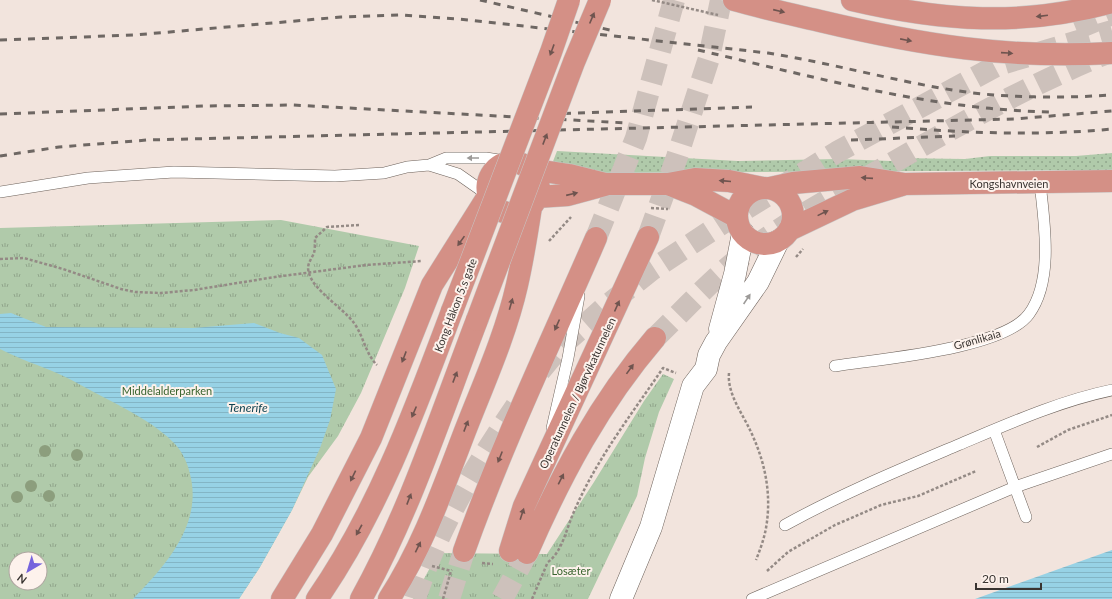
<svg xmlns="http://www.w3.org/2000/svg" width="1112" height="599" font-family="Lato,sans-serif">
<defs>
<pattern id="grass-dots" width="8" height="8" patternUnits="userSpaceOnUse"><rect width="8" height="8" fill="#b0caaa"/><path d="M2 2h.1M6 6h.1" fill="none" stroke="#90a58b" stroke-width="1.8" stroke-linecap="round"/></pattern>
<pattern id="park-tufts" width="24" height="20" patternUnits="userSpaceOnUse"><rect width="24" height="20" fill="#b0caaa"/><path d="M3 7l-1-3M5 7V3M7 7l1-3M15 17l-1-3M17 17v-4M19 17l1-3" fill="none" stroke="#90a58b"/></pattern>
<pattern id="water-rules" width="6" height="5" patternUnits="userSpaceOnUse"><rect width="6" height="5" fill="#97d2e5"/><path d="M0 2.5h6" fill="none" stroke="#83b5c5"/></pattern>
</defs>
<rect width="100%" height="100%" fill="#f2e4dd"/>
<path fill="url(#grass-dots)" d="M557,151L738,161L839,159L891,161L896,158L965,159L990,156H1076L1112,153V170L604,173L552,164Z"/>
<path fill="url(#park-tufts)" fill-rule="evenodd" d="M281,220L419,246L405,288L361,393L338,436L308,477L292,510L260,567L239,599H0V228ZM16,559H40V583H16Z
M663,374L674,379L659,412L645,458L637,496L588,599H413L438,553L547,554L594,482L644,401Z"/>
<path fill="url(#water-rules)" d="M11,313L46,327L193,328L254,323L280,333L299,338L322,355L336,389L330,420L320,448L292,510L260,567L239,599H133C166,565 203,524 190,474C188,464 182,451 175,444C157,425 130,411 107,399C91,391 75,381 59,374C39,365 19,359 0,349V314Z
M1112,550V599H975Z"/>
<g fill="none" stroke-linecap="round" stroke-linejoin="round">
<path stroke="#cdc1bb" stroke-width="22" stroke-dasharray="22 11" stroke-linecap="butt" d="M1076,29L1112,14
M648,237L677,157L709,58L721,0
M596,238L636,138L674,0
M655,338C684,310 711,280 743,255C788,221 838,194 887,166C958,125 1029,85 1105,54
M540,371L559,348L605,307L653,269L723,223L837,152L998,65L1112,31
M415,599C437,529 475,467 516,406
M449,599L464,551
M502,599L527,553"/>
<defs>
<path id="service" d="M429,165L458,174L488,195
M0,192L88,178L174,172L335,176L384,173L407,167L429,165L446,158H486L505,161
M835,366C879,359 1004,349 1029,314C1054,280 1044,221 1040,183
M552,428L568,358L579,296
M994,430L1026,517
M785,525C841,494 899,470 958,445C1008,424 1059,401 1112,390
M752,599L1015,487L1112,454"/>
<path id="tertiary" d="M720,329L735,274L743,233
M621,599L651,527L693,386L706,369L709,355L716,342L758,282L778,241"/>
<path id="trunk" d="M734,0C762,8 791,14 820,21C921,45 1008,59 1112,53
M852,0C942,21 1022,27 1112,2
M530,169L569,175L605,184H668L695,179L729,181L763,188
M668,184L696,195L737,217
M770,188L793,183L860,177L905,184L1112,181
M737 216a28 28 0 1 1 56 0a28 28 0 1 1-56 0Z
M537,197L568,195L605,185
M789,230L852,200L902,185
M464,551C502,444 551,342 596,238
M510,551L524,506L648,237
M527,553C561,475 600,402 655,338
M282,599L322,534L371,438L432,285L488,196
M317,599C378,511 415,410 452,311
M361,599C410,511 441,414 477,320
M389,599C421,550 441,494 462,439C481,389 505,338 517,285C523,259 527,233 531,207C557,175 510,144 491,175C487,182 486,191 490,198C497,216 517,217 531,207"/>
</defs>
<use href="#service" stroke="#6d625b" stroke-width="12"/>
<use href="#tertiary" stroke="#6d625b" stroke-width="23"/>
<use href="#trunk" stroke="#c8c6c5" stroke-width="23"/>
<path stroke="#948a85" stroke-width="2.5" stroke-dasharray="3 2" stroke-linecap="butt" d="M652,0L718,15
M651,208L668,209
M359,225L327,227L315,238C315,243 315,249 314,253C311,260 306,265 309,273C313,290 342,307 354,323C364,337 365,353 377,365
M549,241L571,217
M796,257L803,249
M0,259L24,258L63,269L121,289L135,292L161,293L194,290L275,277L366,265L422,261
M729,373C727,393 742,413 750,430C765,461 772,494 766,528C764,539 760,550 756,560
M1037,447L1068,430L1112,415
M548,562C562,552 566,530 573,514C595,461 631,415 663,368L676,373
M482,563L493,564
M432,566L451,571
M767,571L788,552L835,525L881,505L918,496L976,471
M443,599L451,571L452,570
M532,599L547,564"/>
<use href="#service" stroke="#fff" stroke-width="11"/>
<use href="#tertiary" stroke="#fff" stroke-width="22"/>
<use href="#trunk" stroke="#d49086" stroke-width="22"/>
<path stroke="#6e6763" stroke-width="3" stroke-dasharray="7 7" stroke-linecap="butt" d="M480,0L614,31
M0,40L135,35L341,17L400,15L459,19L768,53C837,64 904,84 973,93C1019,98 1066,98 1112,95
M698,50C815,77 932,110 1052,112
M0,114L205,106L292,105L627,123
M550,114L752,107
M892,127C966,133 1039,136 1112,129
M851,140L955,136
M0,156L59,147L147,140L1014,119L1112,111"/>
<defs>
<path id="trunk-bridge" d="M452,311L551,52L569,0
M477,320L574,62L600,0"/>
</defs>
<use href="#trunk-bridge" stroke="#c8c6c5" stroke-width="23" stroke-linecap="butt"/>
<use href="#trunk-bridge" stroke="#d49086" stroke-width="22"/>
</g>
<g fill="#8c9e7d">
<circle cx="45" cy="451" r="6"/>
<circle cx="77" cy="455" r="6"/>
<circle cx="31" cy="486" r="6"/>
<circle cx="49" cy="496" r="6"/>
<circle cx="17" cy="497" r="6"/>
</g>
<defs><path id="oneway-solid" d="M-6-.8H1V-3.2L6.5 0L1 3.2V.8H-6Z"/></defs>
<g fill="#6f544f">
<use href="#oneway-solid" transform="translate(779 11) rotate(13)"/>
<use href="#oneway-solid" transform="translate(1042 16) rotate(173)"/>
<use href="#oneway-solid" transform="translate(592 18) rotate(-67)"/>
<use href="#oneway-solid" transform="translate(906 40) rotate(11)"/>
<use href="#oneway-solid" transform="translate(552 50) rotate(110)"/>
<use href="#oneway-solid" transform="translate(1007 53) rotate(4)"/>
<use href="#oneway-solid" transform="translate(545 139) rotate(-69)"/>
<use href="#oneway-solid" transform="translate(867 178) rotate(-176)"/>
<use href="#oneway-solid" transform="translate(725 181) rotate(-175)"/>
<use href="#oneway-solid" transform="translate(572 194) rotate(-13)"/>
<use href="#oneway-solid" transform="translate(823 213) rotate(-26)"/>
<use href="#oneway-solid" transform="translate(461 241) rotate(125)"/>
<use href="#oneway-solid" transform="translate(511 304) rotate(-74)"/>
<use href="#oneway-solid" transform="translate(617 306) rotate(-66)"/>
<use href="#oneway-solid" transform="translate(557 325) rotate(114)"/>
<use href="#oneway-solid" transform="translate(404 357) rotate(111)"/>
<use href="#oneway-solid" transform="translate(630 369) rotate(-54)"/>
<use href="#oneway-solid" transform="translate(455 377) rotate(-69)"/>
<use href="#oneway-solid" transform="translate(414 412) rotate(113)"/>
<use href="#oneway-solid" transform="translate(466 426) rotate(-69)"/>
<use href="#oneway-solid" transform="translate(500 457) rotate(112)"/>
<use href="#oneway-solid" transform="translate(353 476) rotate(116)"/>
<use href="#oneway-solid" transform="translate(561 479) rotate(-63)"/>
<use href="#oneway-solid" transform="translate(409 499) rotate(-69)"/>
<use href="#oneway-solid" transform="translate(522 514) rotate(-72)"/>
<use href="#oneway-solid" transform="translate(359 530) rotate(119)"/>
<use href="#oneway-solid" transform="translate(418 547) rotate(-64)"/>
</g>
<g fill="#9c9a98">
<use href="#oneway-solid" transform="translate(473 158) rotate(180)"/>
<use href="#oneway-solid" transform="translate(747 299) rotate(-56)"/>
</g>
<g text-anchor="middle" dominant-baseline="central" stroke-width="4" stroke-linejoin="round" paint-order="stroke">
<g font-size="11" fill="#393431" stroke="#fdf2ec">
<text x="1009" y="183">Kongshavnveien</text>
<text transform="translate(455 305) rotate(-69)">Kong Håkon 5.s gate</text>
<text transform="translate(977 339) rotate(-16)">Grønlikaia</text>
<text transform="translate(577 393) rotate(-65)">Operatunnelen / Bjørvikatunnelen</text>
</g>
<g font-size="11" fill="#39642e" stroke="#fdf2ec">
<text x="167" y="390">Middelalderparken</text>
<text x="571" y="570">Losæter</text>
</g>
<g font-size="12" font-style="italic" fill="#0f4351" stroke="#fdf2ec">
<text x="248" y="407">Tenerife</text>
</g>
</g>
<g transform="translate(28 571) rotate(218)"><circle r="19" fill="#fdf2ec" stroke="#afa6a1"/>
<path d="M0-3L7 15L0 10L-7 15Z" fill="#7563dd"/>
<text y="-6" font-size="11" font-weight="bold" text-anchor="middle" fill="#393431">N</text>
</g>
<path d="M976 583v6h65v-6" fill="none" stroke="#393431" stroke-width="2"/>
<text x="982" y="583" font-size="12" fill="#393431" stroke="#fdf2ec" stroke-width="3" paint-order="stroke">20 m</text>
</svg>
